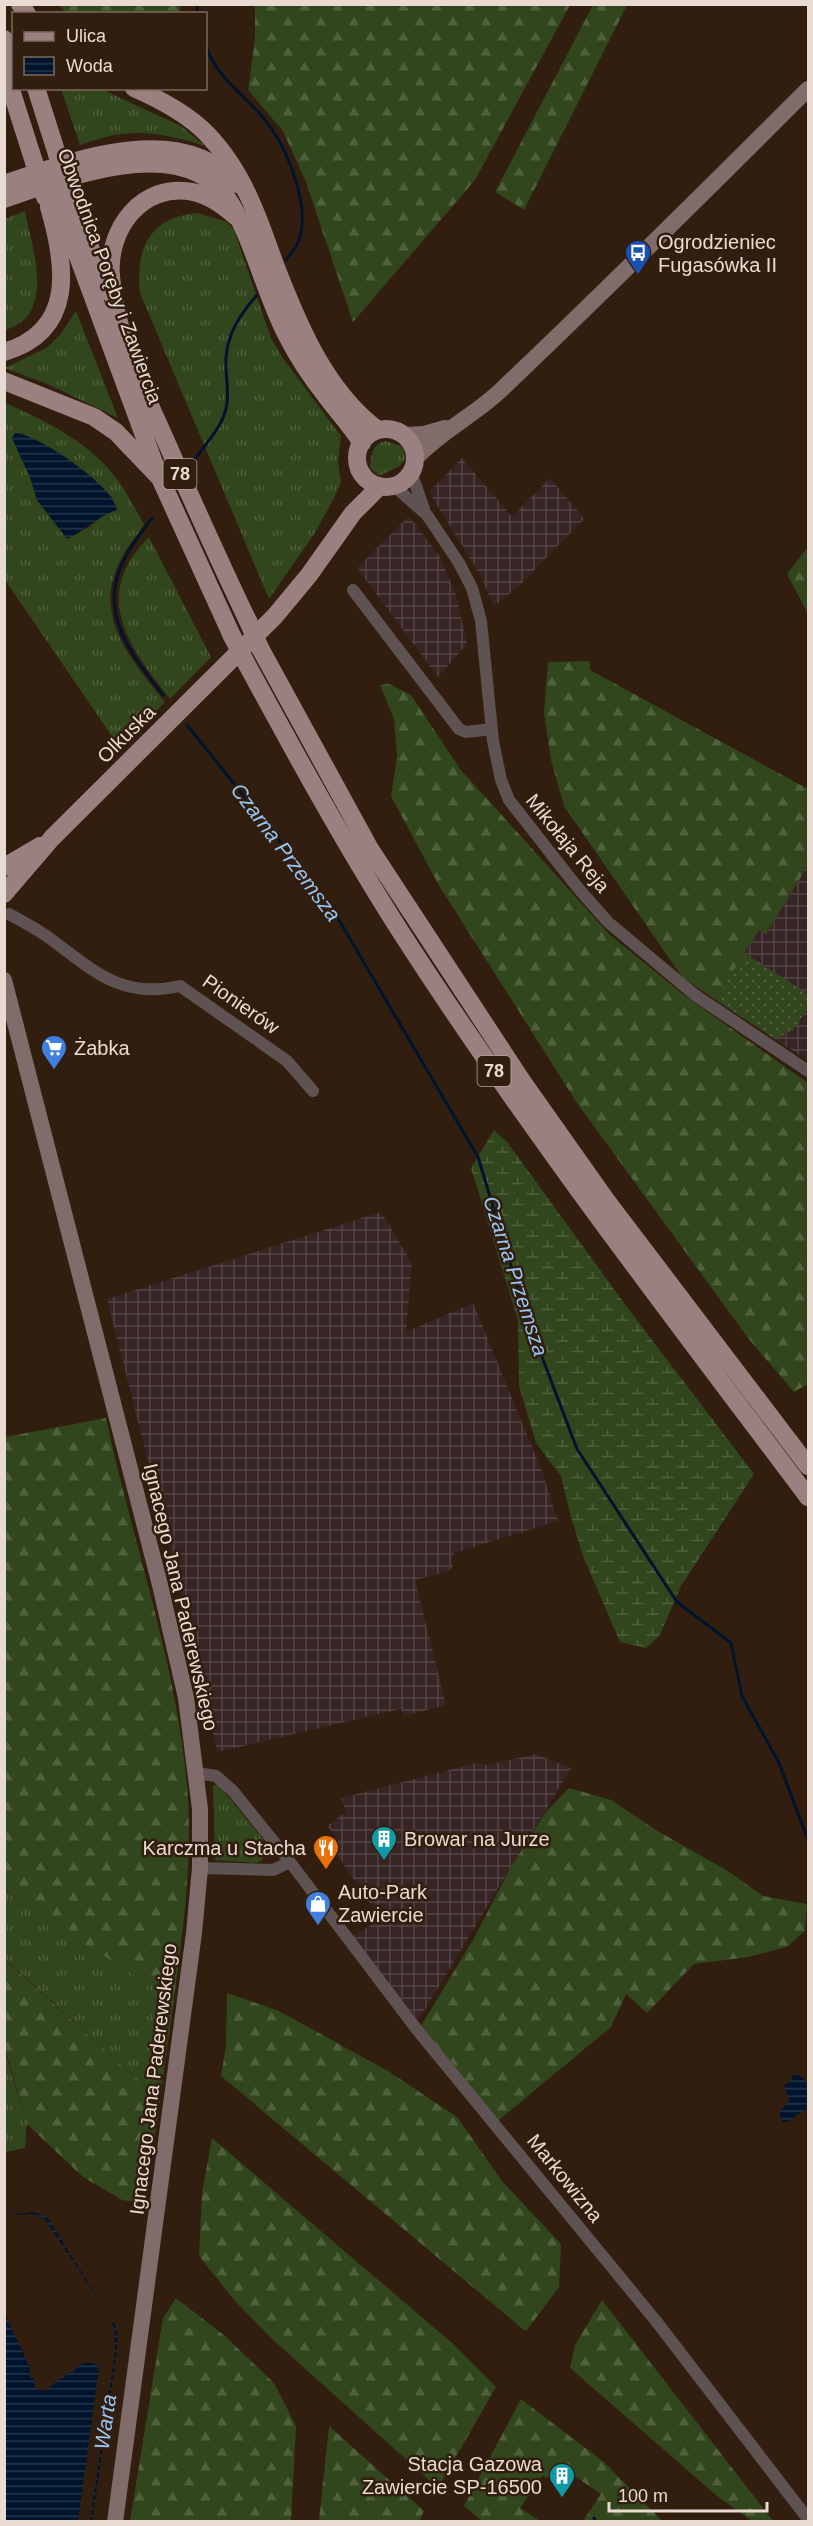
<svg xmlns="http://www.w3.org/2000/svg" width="813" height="2526" font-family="Arial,sans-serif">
<defs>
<pattern id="industrial-grid" width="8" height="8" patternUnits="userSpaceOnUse" patternTransform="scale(1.5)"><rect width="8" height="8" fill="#372425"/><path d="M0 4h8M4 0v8" fill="none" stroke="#544344"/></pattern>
<pattern id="grass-tufts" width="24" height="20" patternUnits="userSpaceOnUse" patternTransform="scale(1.5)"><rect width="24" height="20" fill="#31461c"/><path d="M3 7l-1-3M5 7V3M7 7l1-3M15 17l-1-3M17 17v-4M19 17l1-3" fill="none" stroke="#4f603c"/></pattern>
<pattern id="forest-firs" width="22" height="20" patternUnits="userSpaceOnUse" patternTransform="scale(1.5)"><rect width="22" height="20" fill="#31461c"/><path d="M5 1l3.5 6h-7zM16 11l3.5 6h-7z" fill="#4f603c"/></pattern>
<pattern id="wetland-marsh" width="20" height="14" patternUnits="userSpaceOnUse" patternTransform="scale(1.5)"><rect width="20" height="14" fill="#31461c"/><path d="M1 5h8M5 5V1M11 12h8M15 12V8" fill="none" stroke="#4f603c"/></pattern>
<pattern id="garden-dots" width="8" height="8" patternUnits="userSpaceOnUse" patternTransform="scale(1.5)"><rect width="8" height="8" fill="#31461c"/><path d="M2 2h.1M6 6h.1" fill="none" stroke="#4f603c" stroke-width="1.8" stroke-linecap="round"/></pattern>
<pattern id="water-rules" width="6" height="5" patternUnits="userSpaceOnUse" patternTransform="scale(1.5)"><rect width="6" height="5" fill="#00142d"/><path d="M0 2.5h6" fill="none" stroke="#25364b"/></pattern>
</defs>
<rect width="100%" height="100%" fill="#311e0e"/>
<path fill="url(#industrial-grid)" d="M462,458L512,517L550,478L584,519L519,586L494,606L479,573L429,492Z
M409,516L440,557L456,595L467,644L438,677L357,568Z
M808,865V1061L716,1000L759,930L766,934Z
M381,1212L412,1263L406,1332L473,1303L542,1471L558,1521L454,1553L451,1559L453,1566L449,1571L415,1580L446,1705L404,1716L401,1709L217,1752L195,1648L107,1299Z
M536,1754L571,1768L418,2021L353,1936L381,1919L329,1843L336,1837L327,1826L346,1812L341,1798L476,1763L486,1765Z"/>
<path fill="url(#grass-tufts)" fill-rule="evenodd" d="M61,89H101L181,126L205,146C156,131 130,127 80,145Z
M25,211C32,248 57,316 5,330V219Z
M197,213L227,222L234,230L271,338L282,357L341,436L338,461L341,482L334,498L315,533L269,599L140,293C135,249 150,217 197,213Z
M76,311L118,418L52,386L5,368L46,348L60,335Z
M4,402C49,423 95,444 123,488C130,499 137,512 144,524C137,536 127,546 121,559C91,616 131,660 165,702L120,748L5,580ZM21,433C55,449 86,470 112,497C104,520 89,529 67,538L37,500L30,477L12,438Z
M386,441L403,447L405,459L400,466L379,476L370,468C372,455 371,444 386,441Z
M149,537L211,657L170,699C129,646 90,596 149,537Z
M213,1785H219L263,1839L265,1855L261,1861L256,1863L215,1860Z
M4,1888L25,1906L136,1976L162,1991H175L157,2121L147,2088L5,1959Z
M4,2049L27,2124L25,2148L5,2152Z"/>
<path fill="url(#forest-firs)" d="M59,5H180V13H66Z
M255,5H570L475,180L353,322L306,182L283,131L248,90L255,39Z
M593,5H627L524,210L495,192Z
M808,547V614L787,574Z
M590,661V670L808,789V865L766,934L759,930L716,1000L682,977L564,806L551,760L544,712L548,662Z
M389,684L411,695L460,769L610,935L684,995L808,1083V1384L794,1392L748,1338L577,1103L438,884L391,796L397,756L394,719L380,685Z
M106,1418C132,1541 176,1660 187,1786C193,1855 184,1923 175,1991H162L136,1976L24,1906L5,1888V1437Z
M569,1788L611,1800L656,1830L728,1871L763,1896L807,1904L805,1931L787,1947L749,1957L694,1964L647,2013L626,1994L611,2027L499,2120L491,2117L418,2031L474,1938L511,1867L545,1813Z
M4,1959L147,2088L157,2121L147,2192L144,2199L137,2202L122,2200L83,2177L27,2124L5,2049Z
M227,1993L279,2011L388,2071L457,2117L502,2181L561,2244L559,2287L527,2330H524L221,2076L226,2046Z
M212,2138L452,2343L496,2387L438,2488L272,2339L234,2300L199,2256L202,2193Z
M176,2298L225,2336L274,2383L296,2426L291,2521H130L163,2318Z
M602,2300L773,2521H752L717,2496L570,2368L575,2345Z
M521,2399L605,2463L662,2521H583L601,2494L557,2464L551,2478L542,2476L520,2508L540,2521H482L464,2506Z
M329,2426L424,2511L419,2521H319Z"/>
<path fill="url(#wetland-marsh)" d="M494,1130L507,1142L630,1311L754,1474L681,1586L660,1635L646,1648L620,1642L583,1556L570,1514L561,1476L536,1443L519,1386L518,1320L471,1168Z"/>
<path fill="url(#garden-dots)" d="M744,953L808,994V1008L793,1030L778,1038L772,1037L716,1000Z"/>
<path fill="url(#water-rules)" d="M15,433C39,435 113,485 117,510C98,516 85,530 67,539L37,500L30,477L12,438Z
M796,2074C811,2080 809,2094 808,2108L787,2122H783C775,2110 784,2110 789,2100L784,2085L791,2081L792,2076Z
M32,2212L44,2215L49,2220L108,2314L44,2218L31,2214L5,2216Z
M4,2312L30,2368V2378H34L35,2388L45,2391L61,2378L63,2379L69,2371L73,2373C80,2363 83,2361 96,2364L99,2368L78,2521H5Z
M114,2322L118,2334L117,2350L92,2521H90L115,2352V2333L112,2323Z"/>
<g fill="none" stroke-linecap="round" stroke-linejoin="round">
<path stroke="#00142d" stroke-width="3" d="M197,4L198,14
M206,46C218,82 251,98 271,128C289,153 309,206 300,237C298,245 291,254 286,260
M195,459C207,442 225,424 227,403C229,388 225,372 226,357C228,332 241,314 256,296
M152,518C143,530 133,543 126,556C95,611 131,654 163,695
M187,725L329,903L478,1157L525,1312L577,1449L677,1602L731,1643L742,1696L779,1763L808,1840
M594,2518L596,2522"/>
<path stroke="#5f5252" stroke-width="12" d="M411,472L424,509
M394,486L427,515L459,563L472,588L481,621L493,741L501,780L509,800L578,888L608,922L695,995L808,1071
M353,590L459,729L466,732L492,729
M9,914C23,922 39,930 52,940C95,972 122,999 180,986L287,1061L313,1091
M197,1773L216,1776L233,1791L290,1862L418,2031L656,2321L808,2519
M200,1868L273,1870L290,1862"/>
<path stroke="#816c6c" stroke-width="16" d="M404,435L424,434L445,428
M416,458C441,431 475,415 501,390C605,291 707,190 808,89
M4,980L160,1585L186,1698L200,1809V1868L194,1933L115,2522"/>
<path stroke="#9b8080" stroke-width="18" d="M20,4L27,14
M4,39L14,69
M4,68L34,162
M36,88L57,154
M134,88C159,99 189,115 207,134C242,170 258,216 274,262C297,322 325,391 378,430
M4,184C72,161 180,119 237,184
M69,189L106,291
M55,194L156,468
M4,199C67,178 187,128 231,204C255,245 265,293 286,334C297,356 311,377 326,396C338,412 351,426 362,443
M240,220C226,208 212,196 193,192C142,182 107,229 111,276C115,333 142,387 165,439C192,500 219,561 248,621
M4,352C76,331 66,265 49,207
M4,381L94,417L116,432L160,478L232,636
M357 458a29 29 0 1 1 58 0a29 29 0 1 1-58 0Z
M260,648L370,849L522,1081L606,1200L808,1466
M245,661C295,753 345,845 402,934C527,1128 669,1312 808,1497
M4,867L40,846
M4,894L52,838L275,616L309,575L353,513L380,486"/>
<path stroke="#9b8080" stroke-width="18" d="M57,154L69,189
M34,162L45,197
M248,621L260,648
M232,636L245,661"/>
</g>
<defs>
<symbol id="bus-pin" viewBox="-11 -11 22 30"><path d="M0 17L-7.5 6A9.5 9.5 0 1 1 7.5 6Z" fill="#1a4fb4" stroke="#311e0e"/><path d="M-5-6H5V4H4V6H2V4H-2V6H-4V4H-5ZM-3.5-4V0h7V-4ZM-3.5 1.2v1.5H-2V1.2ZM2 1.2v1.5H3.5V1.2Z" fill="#fff"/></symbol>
<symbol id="supermarket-pin" viewBox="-11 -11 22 30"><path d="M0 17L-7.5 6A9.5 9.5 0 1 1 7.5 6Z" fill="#3f7fe0" stroke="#311e0e"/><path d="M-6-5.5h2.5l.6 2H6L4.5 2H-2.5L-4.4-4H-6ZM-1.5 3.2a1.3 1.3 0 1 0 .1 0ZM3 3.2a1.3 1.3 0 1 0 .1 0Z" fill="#fff"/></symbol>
<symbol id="building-pin" viewBox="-11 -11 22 30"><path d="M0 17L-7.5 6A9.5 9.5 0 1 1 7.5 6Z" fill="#0f9aa8" stroke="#311e0e"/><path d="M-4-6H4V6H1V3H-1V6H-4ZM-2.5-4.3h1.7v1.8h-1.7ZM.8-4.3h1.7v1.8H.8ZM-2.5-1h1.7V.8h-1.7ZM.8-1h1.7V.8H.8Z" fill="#fff"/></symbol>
<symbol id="restaurant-pin" viewBox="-11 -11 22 30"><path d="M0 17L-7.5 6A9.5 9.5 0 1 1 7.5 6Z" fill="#e8710a" stroke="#311e0e"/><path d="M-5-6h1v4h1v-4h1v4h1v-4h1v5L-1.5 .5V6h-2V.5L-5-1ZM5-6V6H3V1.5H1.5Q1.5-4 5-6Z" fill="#fff"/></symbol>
<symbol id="shop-pin" viewBox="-11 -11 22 30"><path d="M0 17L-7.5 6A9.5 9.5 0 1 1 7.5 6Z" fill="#3f7fe0" stroke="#311e0e"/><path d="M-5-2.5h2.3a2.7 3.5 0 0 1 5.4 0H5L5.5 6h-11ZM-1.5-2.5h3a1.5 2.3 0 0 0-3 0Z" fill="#fff"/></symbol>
</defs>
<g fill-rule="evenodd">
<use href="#bus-pin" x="623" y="238" width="30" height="40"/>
<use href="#supermarket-pin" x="39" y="1033" width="30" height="40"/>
<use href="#building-pin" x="369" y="1824" width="30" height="40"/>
<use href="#restaurant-pin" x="311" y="1833" width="30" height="40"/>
<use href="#shop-pin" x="303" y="1889" width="30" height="40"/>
<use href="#building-pin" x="547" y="2461" width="30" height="40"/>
</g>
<g text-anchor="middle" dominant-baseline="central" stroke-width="5" stroke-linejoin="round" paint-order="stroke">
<g fill="#311e0e" stroke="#b2a297" stroke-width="1.5">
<rect x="163.5" y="459" width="33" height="30" rx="4.5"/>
<rect x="477.5" y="1056" width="33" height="30" rx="4.5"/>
</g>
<g font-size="18" font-weight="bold" fill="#e9dbd2">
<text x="180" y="474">78</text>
<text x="494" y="1071">78</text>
</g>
<g font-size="20" fill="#e9dbd2" stroke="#311e0e" text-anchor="start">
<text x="658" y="242">Ogrodzieniec<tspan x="658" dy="23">Fugasówka II</tspan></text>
<text x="74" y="1048">Żabka</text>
<text x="404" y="1839">Browar na Jurze</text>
<text x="306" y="1848" text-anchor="end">Karczma u Stacha</text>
<text x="338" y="1892">Auto-Park<tspan x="338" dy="23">Zawiercie</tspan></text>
<text x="542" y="2464" text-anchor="end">Stacja Gazowa<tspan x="542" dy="23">Zawiercie SP-16500</tspan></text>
</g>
<g font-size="20" fill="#e9dbd2" stroke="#311e0e">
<text transform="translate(110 276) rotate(70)">Obwodnica Poręby i Zawiercia</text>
<text transform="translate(126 734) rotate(-45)">Olkuska</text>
<text transform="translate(568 843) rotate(51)">Mikołaja Reja</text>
<text transform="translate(241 1004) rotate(35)">Pionierów</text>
<text transform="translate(181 1597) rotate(77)">Ignacego Jana Paderewskiego</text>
<text transform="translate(153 2079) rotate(-83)">Ignacego Jana Paderewskiego</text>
<text transform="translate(565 2178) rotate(51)">Markowizna</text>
</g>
<g font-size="21" font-style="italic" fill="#97c5f4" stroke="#311e0e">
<text transform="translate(286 852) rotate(53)">Czarna Przemsza</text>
<text transform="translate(516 1276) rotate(72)">Czarna Przemsza</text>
<text transform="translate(105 2422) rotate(-82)">Warta</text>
</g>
</g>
<rect width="813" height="2526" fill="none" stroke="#e9dbd2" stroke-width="12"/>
<rect x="12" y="12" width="195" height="78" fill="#311e0e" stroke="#7b6a5c" stroke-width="1.5"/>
<rect x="24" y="32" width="30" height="9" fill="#9b8080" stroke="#7b6a5c" stroke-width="1.5"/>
<text x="66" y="42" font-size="18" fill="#e9dbd2">Ulica</text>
<rect x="24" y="57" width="30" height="18" fill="url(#water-rules)" stroke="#7b6a5c" stroke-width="1.5"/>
<text x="66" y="72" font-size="18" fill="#e9dbd2">Woda</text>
<path d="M609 2502v9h158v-9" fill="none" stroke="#e9dbd2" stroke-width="3"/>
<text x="618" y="2502" font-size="18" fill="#e9dbd2" stroke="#311e0e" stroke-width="4.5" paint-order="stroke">100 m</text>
</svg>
